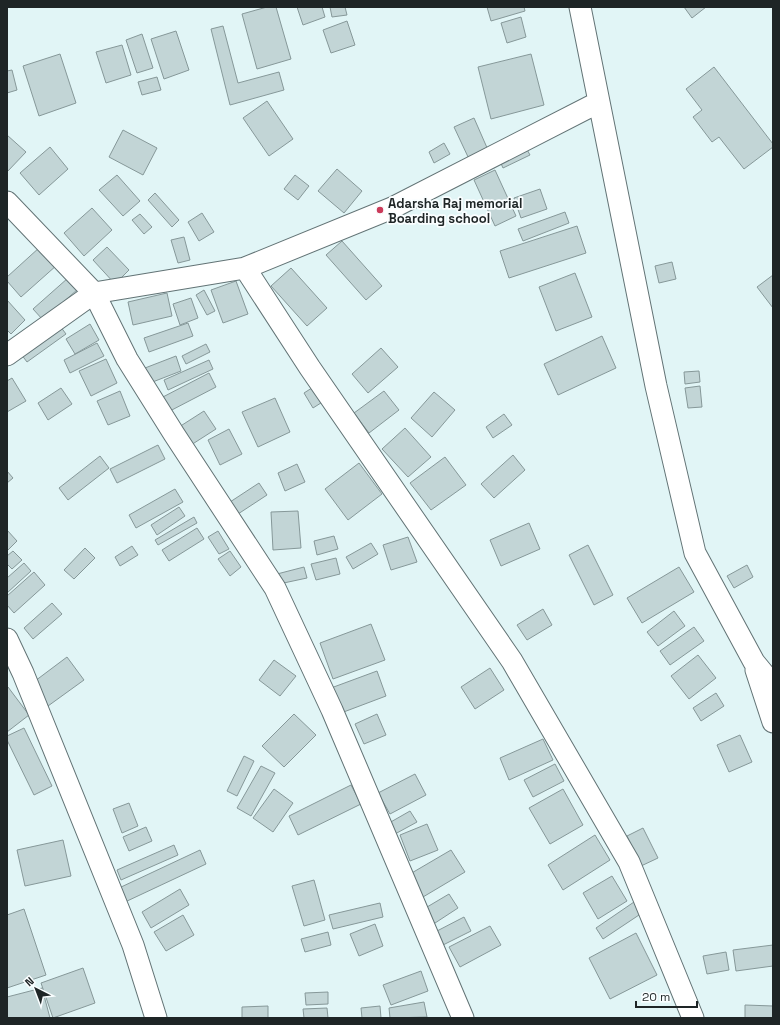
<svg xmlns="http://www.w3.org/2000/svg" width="780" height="1025" font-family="'Space Grotesk',sans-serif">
<rect width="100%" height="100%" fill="#e1f5f6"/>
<path fill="#c2d5d6" stroke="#869899" d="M267,7H276L291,59L257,69L242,14Z
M297,7H322L325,17L303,25Z
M330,7H345L347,15L332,17Z
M487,7H524L525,11L491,21Z
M684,7H706L692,18Z
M521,17L526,37L507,43L501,23Z
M347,21L355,45L331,53L323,30Z
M223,26L238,83L279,72L284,90L230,105L211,29Z
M176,31L189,70L164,79L151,39Z
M142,34L153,68L137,73L126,40Z
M122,45L131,75L106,83L96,52Z
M60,54L76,103L39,116L23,66Z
M531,54L544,105L491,119L478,67Z
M714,67L773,144V147L744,169L719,137L712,142L693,117L702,110L686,89Z
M12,70L17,90L7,93V71Z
M157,77L161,90L142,95L138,82Z
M267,101L293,139L269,156L243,118Z
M474,118L488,150L469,159L454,127Z
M123,130L157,148L143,175L109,157Z
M7,135L26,152L7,172Z
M444,143L450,154L434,163L429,152Z
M524,144L530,155L503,168L498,157Z
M50,147L68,169L39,195L20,173Z
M337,169L362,191L344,213L318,191Z
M495,170L516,216L495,226L474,180Z
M117,175L140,201L123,216L99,190Z
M295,175L309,186L298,200L284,189Z
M540,189L547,209L521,218L514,198Z
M155,193L179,220L172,227L148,200Z
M92,208L112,230L84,256L64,233Z
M565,212L569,223L523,241L518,229Z
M202,213L214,232L199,241L188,222Z
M140,214L152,227L144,234L132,220Z
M577,226L586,253L509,278L500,251Z
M184,237L190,260L178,263L171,240Z
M342,241L382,286L366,300L326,255Z
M40,247L57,265L21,297L7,281V277Z
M107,247L129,270L115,284L93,260Z
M672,262L676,279L659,283L655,266Z
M291,268L327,308L307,326L271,286Z
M575,273L592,317L556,331L539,287Z
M773,275V308L757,287Z
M68,278L78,289L43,320L33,309Z
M236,281L248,314L223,323L211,290Z
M204,290L215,311L207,315L196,295Z
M167,293L172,316L133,325L128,302Z
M191,298L198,318L180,325L173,304Z
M7,300L25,320L11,334L7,330Z
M188,323L193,336L149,352L144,338Z
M90,324L99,340L75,354L66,339Z
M60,326L66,334L27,362L21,354Z
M602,336L616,368L558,395L544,364Z
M97,343L104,356L70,373L64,360Z
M206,344L210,352L186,364L182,356Z
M381,348L398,367L368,393L352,374Z
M176,356L181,371L150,383L145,368Z
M106,359L117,383L91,396L79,371Z
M209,360L213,369L168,390L164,380Z
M699,371L700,382L685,384L684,372Z
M209,373L216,387L168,412L161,398Z
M12,378L26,401L7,412V381Z
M315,386L324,401L313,408L304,393Z
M700,386L702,407L688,408L685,388Z
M61,388L72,404L48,420L38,403Z
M120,391L130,416L108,425L97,401Z
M384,391L399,410L369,433L354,413Z
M434,392L455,410L432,437L411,418Z
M275,398L290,432L258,447L242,412Z
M204,411L216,429L191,445L179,427Z
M504,414L512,425L493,438L486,427Z
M405,428L431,457L408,477L382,449Z
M229,429L242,454L220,465L208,440Z
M158,445L165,459L117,483L110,469Z
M513,455L525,470L494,498L481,484Z
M100,456L109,468L68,500L59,488Z
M445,457L466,485L431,510L410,483Z
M359,463L382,494L348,520L325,489Z
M297,464L305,482L285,491L278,473Z
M7,471L13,478L7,483Z
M259,483L267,495L238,514L230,502Z
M175,489L183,502L136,528L129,515Z
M179,507L185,516L157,535L151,525Z
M298,511L301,548L273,550L271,512Z
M194,517L197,523L158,545L155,540Z
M529,523L540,549L501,566L490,540Z
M197,528L204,539L169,561L162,550Z
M7,530L17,541L7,551Z
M218,531L229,549L219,554L208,537Z
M334,536L338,549L317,555L314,541Z
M408,537L417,562L391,570L383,545Z
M371,543L378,554L353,569L346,557Z
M588,545L613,595L594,605L569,555Z
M132,546L138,555L120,566L115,557Z
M85,548L95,558L74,579L64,570Z
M13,551L22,560L12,569L7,564V556Z
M230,551L241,567L230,576L218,559Z
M336,558L340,574L316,580L311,564Z
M24,563L31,571L7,593V578Z
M747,565L753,577L734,588L727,576Z
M304,567L307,578L279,584L277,574Z
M679,567L694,592L642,623L627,598Z
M34,572L45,585L14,613L7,605V596Z
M52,603L62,614L33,639L24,628Z
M543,609L552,625L527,640L517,625Z
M674,611L685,626L658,646L647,632Z
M371,624L385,660L333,679L320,643Z
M694,627L704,641L670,665L660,651Z
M698,655L716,678L689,699L671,676Z
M67,657L84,680L48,706L31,684Z
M274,660L296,676L280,696L259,680Z
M490,668L504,690L475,709L461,687Z
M377,671L386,696L341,713L331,688Z
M8,687L29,715L7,732V688Z
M716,693L724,706L701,721L693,708Z
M294,714L316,735L284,767L262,746Z
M377,714L386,735L364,744L355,724Z
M24,728L52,786L34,795L7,740V736Z
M740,735L752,762L729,772L717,745Z
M543,739L553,760L509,780L500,758Z
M244,756L254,761L237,796L227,791Z
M555,764L564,781L533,797L524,780Z
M261,766L275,773L251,816L237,808Z
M415,774L426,795L390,814L378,793Z
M351,785L361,804L298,835L289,816Z
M274,789L293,803L273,832L253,818Z
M563,789L583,825L550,844L529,808Z
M129,803L138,826L122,833L113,809Z
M410,811L417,822L395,834L389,823Z
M427,824L438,850L410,861L400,835Z
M146,827L152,841L129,851L123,837Z
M643,828L658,858L641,866L627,836Z
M595,835L610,860L563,890L548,865Z
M63,840L71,876L25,886L17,850Z
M174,845L178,855L121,880L117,870Z
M200,850L206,864L125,902L119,888Z
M451,850L465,872L423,897L410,874Z
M612,876L627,901L598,919L583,893Z
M314,880L325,920L304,926L292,886Z
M180,889L189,905L151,928L142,912Z
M449,894L458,908L432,925L422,910Z
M634,902L642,913L603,939L596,928Z
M380,903L383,917L333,929L329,915Z
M24,909L46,975L7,988V915Z
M183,915L194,935L166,951L154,932Z
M464,917L471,931L443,945L437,931Z
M375,924L383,946L359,956L350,934Z
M490,926L501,945L460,967L449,947Z
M328,932L331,945L305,952L301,939Z
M636,933L657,975L610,999L589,958Z
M773,945V966L736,971L733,950Z
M726,952L729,970L707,974L703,956Z
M83,968L95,1003L53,1018L41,983Z
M421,971L428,991L391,1005L383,985Z
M42,988L50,1018H7V997Z
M328,992V1004L306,1005L305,993Z
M424,1002L427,1017L390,1018L389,1008Z
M745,1005L773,1006V1018H745Z
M268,1006V1018H242V1007Z
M380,1006L381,1018H362L361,1008Z
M327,1008L328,1018H304L303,1009Z"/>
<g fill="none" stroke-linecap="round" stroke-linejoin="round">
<defs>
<path id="minor" d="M580,7L656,386L695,553L754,662L773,685
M7,202L94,293L127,359L174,434L275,588L332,710L463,1018
M245,268L310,368L512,661L629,862L693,1018
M7,355L94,293L245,268L392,208L599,102
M7,639L23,673L133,945L156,1018
M756,670L773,722"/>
</defs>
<use href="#minor" stroke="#627375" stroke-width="23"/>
<use href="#minor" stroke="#fff" stroke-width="21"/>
</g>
<circle fill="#cb3b5a" stroke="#fafeff" stroke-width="1.5" cx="380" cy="210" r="4"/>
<g text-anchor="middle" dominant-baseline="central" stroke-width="3.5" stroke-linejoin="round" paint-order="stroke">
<g font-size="13" font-weight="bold" fill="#1e2526" stroke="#fafeff" text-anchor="start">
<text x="388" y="203">Adarsha Raj memorial<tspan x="388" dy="15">Boarding school</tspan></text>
</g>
</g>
<rect width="780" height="1025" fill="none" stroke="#1e2526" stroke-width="16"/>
<g transform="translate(36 989) rotate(318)" stroke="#fafeff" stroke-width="3" paint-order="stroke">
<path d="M0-3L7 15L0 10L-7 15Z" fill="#1e2526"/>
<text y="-6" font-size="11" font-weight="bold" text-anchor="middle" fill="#1e2526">N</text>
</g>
<path d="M636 1001v6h61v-6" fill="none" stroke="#1e2526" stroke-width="2"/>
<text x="642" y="1001" font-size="12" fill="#1e2526" stroke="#fafeff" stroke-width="3" paint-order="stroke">20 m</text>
</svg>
